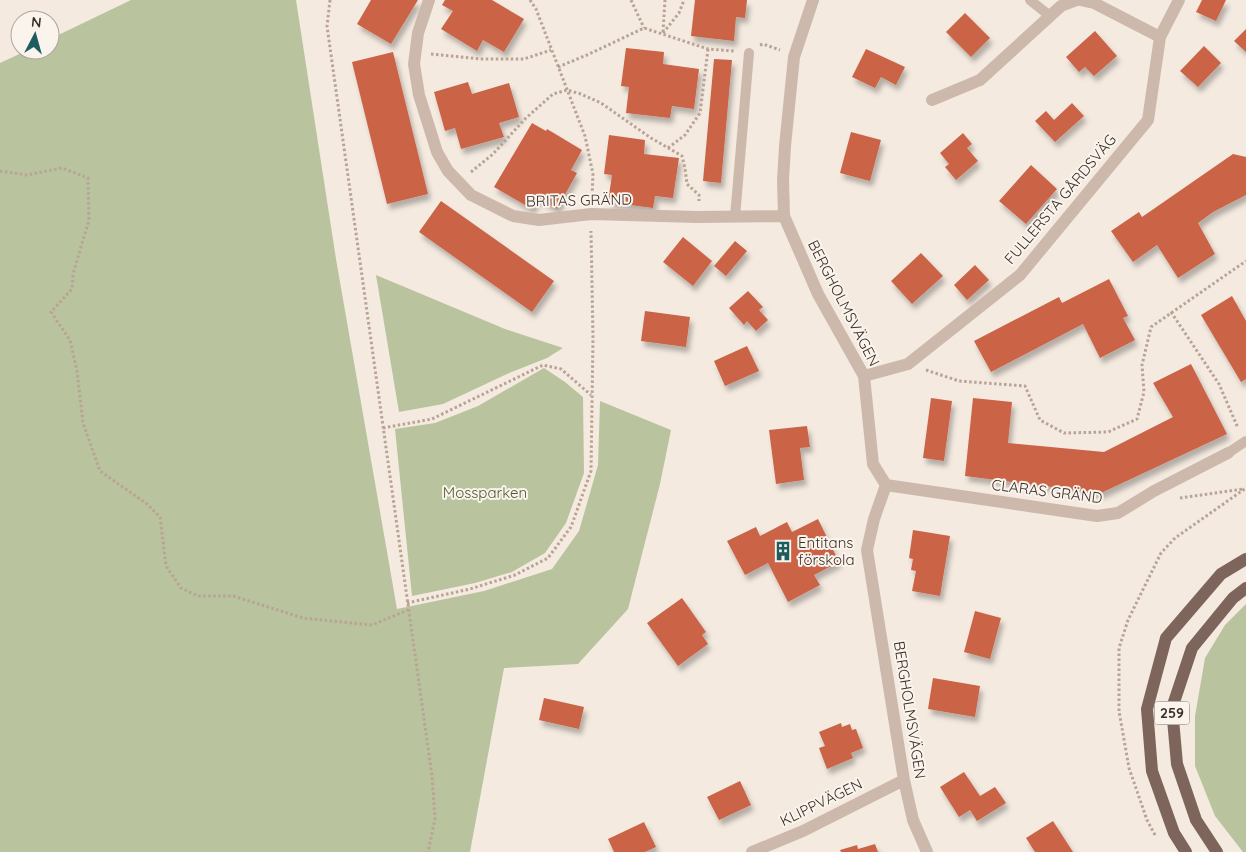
<svg xmlns="http://www.w3.org/2000/svg" width="1246" height="852" font-family="Quicksand,sans-serif">
<defs>
<filter id="shadow"><feDropShadow dx="3" dy="5.5" stdDeviation="2.5" flood-color="#0004"/></filter>
</defs>
<rect width="100%" height="100%" fill="#f4eae0"/>
<path fill="#b9c49f" d="M131,0H296L336,259L397,609L484,591L552,569L579,531L598,465L600,401L671,430L660,484L628,609L578,664L504,668L470,852H0V63L28,50H50V39Z
M376,275L505,329L563,348L547,358L507,374L443,404L399,412Z
M544,368L565,382L583,397L584,473L566,523L545,553L512,572L475,583L412,596L395,429L435,423L478,406Z
M1246,604V852H1243L1215,816L1195,766V716L1205,658L1225,625Z"/>
<path fill="#cb6347" filter="url(#shadow)" d="M371,0H418L391,44L357,24Z
M445,0H492L524,19L504,52L483,40L477,51L441,29L453,11L442,5Z
M695,0H747L745,18L736,17L734,41L691,36Z
M1202,0H1226L1216,21L1196,12Z
M965,13L990,38L971,57L946,32Z
M1246,29V52L1234,41Z
M1095,31L1117,56L1094,76L1085,67L1079,72L1066,57Z
M1204,46L1221,63L1198,87L1180,71Z
M626,48L664,52L663,64L699,69L694,109L672,106L670,118L626,113L629,87L621,86Z
M866,49L905,67L896,85L881,77L875,88L852,77Z
M393,52L428,194L387,204L352,62Z
M714,59L732,60L721,183L703,181Z
M468,82L472,94L509,83L519,117L499,123L504,137L461,149L455,128L445,131L434,92Z
M1072,103L1084,116L1055,142L1035,121L1046,111L1054,120Z
M532,123L546,131L547,129L582,150L571,170L577,173L557,209L538,198L532,209L494,187Z
M851,132L881,140L870,181L840,173Z
M963,133L972,144L967,148L978,161L956,180L945,167L949,164L940,153Z
M609,135L645,140L644,154L679,158L673,198L655,196L653,208L608,202L612,175L604,174Z
M1233,154L1246,157V195L1213,212L1198,223L1215,254L1178,278L1157,245L1133,262L1111,231L1139,212L1142,217Z
M1031,165L1057,189L1026,224L999,201Z
M441,201L554,281L532,312L419,232Z
M683,237L712,261L693,286L663,262Z
M735,241L747,251L726,276L714,266Z
M921,253L943,276L912,304L891,281Z
M975,265L989,280L967,300L954,285Z
M1109,279L1128,316L1123,318L1135,340L1100,358L1083,324L991,372L974,341L1059,297L1062,303Z
M748,291L763,307L759,310L768,320L756,331L747,321L744,325L729,308Z
M1232,296L1246,321V379L1241,382L1201,315Z
M645,311L690,317L686,347L641,341Z
M747,346L759,371L725,386L714,361Z
M1191,364L1227,434L1101,493L965,476L973,398L1012,402L1008,443L1104,452L1173,417L1153,383Z
M931,398L952,401L944,461L923,458Z
M807,426L810,447L800,448L804,480L776,484L769,430Z
M818,519L839,562L814,575L820,585L788,602L768,563L745,575L727,541L756,527L760,536L787,522L792,532Z
M913,530L950,536L940,596L912,591L916,571L911,570L913,559L909,558Z
M682,598L706,632L702,635L708,644L678,666L647,623Z
M975,611L1001,618L990,659L964,652Z
M933,678L980,686L975,717L928,709Z
M544,698L584,707L579,729L539,720Z
M841,723L842,727L850,724L852,730L856,729L863,748L851,753L853,758L827,769L819,748L825,746L819,732Z
M964,772L980,796L995,787L1006,803L977,821L970,810L959,817L940,787Z
M740,781L751,805L719,820L707,797Z
M1053,821L1073,852H1035L1026,838Z
M644,822L656,847L645,852H614L608,839Z
M875,844L878,852H841L840,850L857,845L858,849Z"/>
<g fill="none" stroke-linecap="round" stroke-linejoin="round">
<path stroke="#b9a395" stroke-width="3" stroke-dasharray="2.5 2.5" stroke-linecap="butt" d="M330,0L327,26L432,776L435,819L428,852
M530,0L536,9L585,136L593,174L592,197
M631,0L644,28
M663,32L665,0
M663,33L679,13L684,0
M760,45L763,44L780,50
M431,54L480,59H524L551,50
M558,67L587,55L644,28L708,49L734,51
M668,148L685,135L700,113L708,49
M0,171L27,175L62,168L88,178L89,220L73,274L72,289L51,312L70,340L77,371L83,423L100,471L147,504L160,517L166,566L181,588L198,596H233L303,618L372,625L408,610
M471,172L493,154L525,119L553,94L567,90L581,94L601,103L651,138L682,156L685,168L687,184L699,195V201
M1171,312L1219,384L1238,428
M926,370L959,381L1025,386L1040,420L1064,433L1108,432L1137,419L1144,392L1142,365L1151,327L1246,261
M383,428L432,419L543,365L561,369L591,395
M1180,498L1243,489
M407,603L470,589L515,575L548,558L571,527L591,471L593,338L591,231
M1155,835L1147,820L1129,768L1119,711V648L1128,620L1161,553L1175,538L1246,488"/>
<path stroke="#cdb9ab" stroke-width="10" d="M1030,0L1050,16
M735,217L749,53
M1228,453L1246,441"/>
<path stroke="#cdb9ab" stroke-width="12" d="M429,0L418,33L414,64L419,95L437,152L448,171L471,195L513,216L539,220L591,214L697,217L784,216
M813,0L794,57L785,146L783,180L784,216L818,294L864,376L873,464L886,485L874,519L867,550L904,780L913,820L927,852
M1080,0L1094,3L1160,37
M932,100L980,80L1061,6L1077,0
M864,376L908,364L1020,275L1148,120L1160,37L1179,0
M886,485L1097,516L1118,513L1154,491L1228,453
M752,852L803,831L904,780"/>
<path stroke="#7d655b" stroke-width="12" d="M1186,852L1174,833L1152,771L1147,709L1166,638L1221,574L1246,559
M1217,852L1196,820L1177,764L1172,708L1192,648L1233,598L1246,588"/>
</g>
<defs>
<symbol id="building-bare" viewBox="-9 -9 18 18"><path d="M-4-6H4V6H1V3H-1V6H-4ZM-2.5-4.3h1.7v1.8h-1.7ZM.8-4.3h1.7v1.8H.8ZM-2.5-1h1.7V.8h-1.7ZM.8-1h1.7V.8H.8Z" fill="#1d5d5f" stroke="#fbf4ed" stroke-width="2.5" paint-order="stroke"/></symbol>
</defs>
<g fill-rule="evenodd">
<use href="#building-bare" x="769" y="537" width="28" height="28"/>
</g>
<g text-anchor="middle" dominant-baseline="central" stroke-width="4" stroke-linejoin="round" paint-order="stroke">
<rect fill="#fbf4ed" stroke="#756a64" stroke-width="1" x="1154.5" y="701.5" width="35" height="23" rx="4"/>
<g font-size="14" font-weight="bold" fill="#3b2f2a">
<text x="1172" y="713">259</text>
</g>
<g font-size="15" fill="#3b2f2a" stroke="#fbf4ed">
<text transform="translate(1060 199) rotate(-50)">FULLERSTA GÅRDSVÄG</text>
<text transform="translate(579 200) rotate(-1)">BRITAS GRÄND</text>
<text transform="translate(844 303) rotate(63)">BERGHOLMSVÄGEN</text>
<text transform="translate(1047 491) rotate(7)">CLARAS GRÄND</text>
<text transform="translate(910 710) rotate(81)">BERGHOLMSVÄGEN</text>
<text transform="translate(821 802) rotate(-26)">KLIPPVÄGEN</text>
</g>
<g font-size="15" fill="#4b5a2d" stroke="#fbf4ed">
<text x="485" y="492">Mossparken</text>
</g>
<g font-size="15" fill="#3b2f2a" stroke="#fbf4ed" text-anchor="start">
<text x="798" y="542">Entitans<tspan x="798" dy="17">förskola</tspan></text>
</g>
</g>
<g transform="translate(35 35) rotate(6)"><circle r="24" fill="#fbf4ed" stroke="#aea59f"/>
<path d="M0-4L9 19L0 12L-9 19Z" fill="#1d5d5f"/>
<text y="-8" font-size="14" font-weight="bold" text-anchor="middle" fill="#3b2f2a">N</text>
</g>
</svg>
